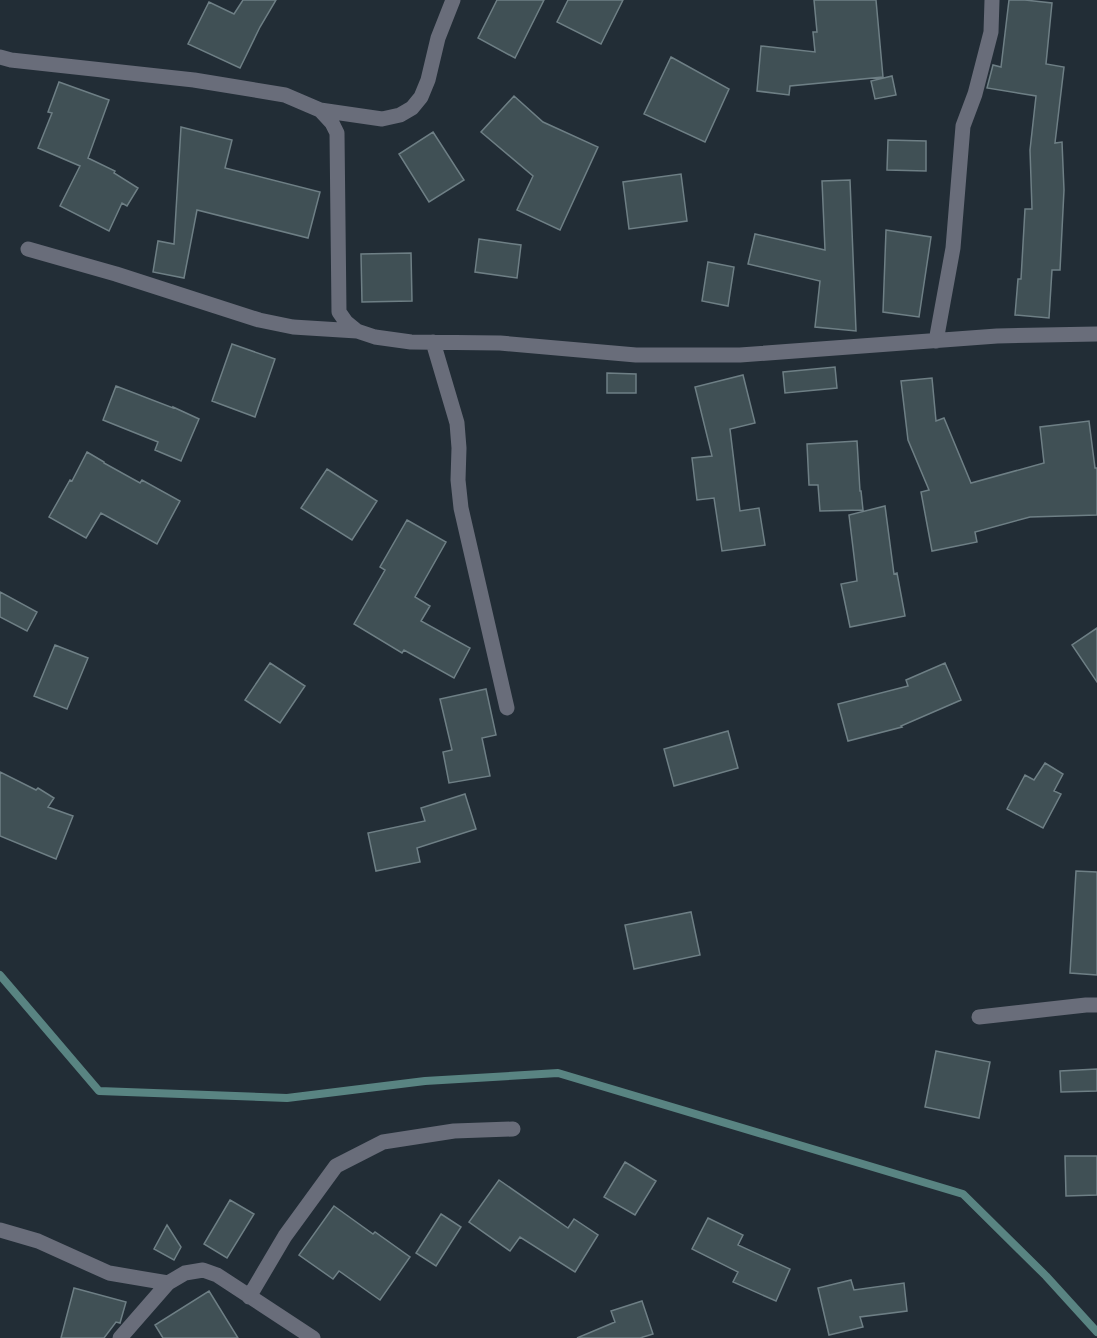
<svg xmlns="http://www.w3.org/2000/svg" width="1097" height="1338" font-family="Karla,sans-serif">
<rect width="100%" height="100%" fill="#222d36"/>
<g fill="none" stroke-linecap="round" stroke-linejoin="round">
<path stroke="#598482" stroke-width="8" d="M0,975L99,1091L287,1098L425,1081L558,1073L963,1194L1046,1276L1097,1332"/>
</g>
<path fill="#405055" stroke="#6e7f85" stroke-width="1.5" d="M243,0H276L260,27L240,68L188,44L209,2L234,14Z
M497,0H544L515,58L478,38Z
M568,0H623L601,44L557,22Z
M814,0H876L883,77L790,86L789,95L757,91L761,46L815,52L813,32H817Z
M1009,0H1025L1052,3L1046,64L1064,67L1055,143L1062,142L1064,190L1060,270H1052L1049,318L1015,315L1018,279H1021L1025,209H1032L1030,150L1036,96L987,88L993,65L1001,67Z
M671,57L729,89L705,142L644,114Z
M892,76L896,95L875,99L871,81Z
M59,82L109,100L88,158L115,171L114,173L138,188L127,206L122,203L109,231L60,206L80,166L38,148L52,113L48,112Z
M514,96L543,122L598,147L560,230L517,210L533,176L481,132Z
M181,127L232,140L225,168L320,192L308,238L197,210L184,278L153,272L158,241L174,244Z
M433,132L464,180L429,202L399,154Z
M888,140L926,141V171L887,170Z
M681,174L687,221L629,229L623,182Z
M850,180L856,331L815,327L820,281L748,264L755,234L825,250L822,181Z
M886,230L931,237L919,317L883,312Z
M479,239L521,245L517,278L475,272Z
M411,253L412,301L362,302L361,254Z
M708,262L734,267L728,306L702,301Z
M232,344L275,359L255,417L212,401Z
M835,367L837,388L785,393L783,372Z
M607,373L636,374V393H607Z
M743,375L755,423L730,429L740,511L759,508L765,545L722,551L714,498L697,500L692,458L712,456L695,387Z
M932,378L936,421L944,418L971,483L1044,463L1040,427L1089,421L1095,468H1097V515L1030,517L975,532L977,542L932,551L921,492L929,490L908,440L901,381Z
M116,386L173,408V407L199,419L181,461L155,450L158,442L103,420Z
M857,441L860,491H861L863,510L820,511L818,485H809L807,444Z
M87,452L104,462V463L140,483L142,480L180,501L157,544L101,513L86,538L49,517L70,480L72,481Z
M327,469L377,501L352,540L301,508Z
M885,506L894,574L897,573L905,616L850,627L841,584L857,581L849,515Z
M407,520L446,542L415,597L430,606L421,621L470,648L454,678L404,650L402,653L354,624L385,570L380,567Z
M0,592L37,612L27,631L0,617Z
M1097,628V682L1072,645Z
M55,645L88,658L67,709L34,696Z
M270,663L305,686L280,723L245,700Z
M945,663L961,700L901,726L902,727L848,741L838,704L908,686L906,680Z
M486,689L496,735L482,738L490,776L449,783L443,752L452,750L440,699Z
M728,731L738,768L674,786L664,749Z
M1045,763L1063,774L1054,791L1061,794L1043,828L1007,809L1025,775L1034,780Z
M0,772L36,790L38,788L54,798L48,807L73,816L56,859L0,836Z
M465,794L476,829L417,848L420,862L376,871L368,833L425,821L421,808Z
M1076,871L1097,872V975L1070,973Z
M691,912L700,955L634,969L625,925Z
M936,1051L990,1062L979,1118L925,1107Z
M1097,1069V1091L1061,1092L1060,1071Z
M1065,1156H1097V1195L1066,1196Z
M625,1162L656,1181L635,1215L604,1197Z
M499,1180L568,1228L574,1219L598,1235L575,1272L520,1237L510,1251L469,1222Z
M230,1200L254,1214L227,1258L204,1244Z
M334,1206L373,1234L375,1232L410,1257L380,1300L339,1271L333,1279L299,1255Z
M441,1214L461,1227L436,1266L416,1253Z
M708,1218L743,1235L738,1245L790,1269L776,1301L733,1282L738,1272L692,1249Z
M167,1225L181,1247L174,1260L154,1249Z
M851,1280L854,1290L904,1283L907,1311L860,1317L863,1327L829,1335L818,1288Z
M74,1288L126,1302L120,1323L116,1322L104,1338H61Z
M209,1291L238,1338H163L155,1325Z
M642,1301L653,1334L640,1338H577L615,1322L611,1311Z"/>
<g fill="none" stroke-linecap="round" stroke-linejoin="round">
<path stroke="#696d7a" stroke-width="15" d="M0,57L11,60L194,80L285,95L320,110L382,119L400,115L412,108L421,97L428,80L438,38L453,0
M320,110L332,123L337,133L339,312L346,322L357,331L375,337L411,342L500,343L636,355H740L997,336L1097,334
M28,249L116,274L259,320L293,327L357,331
M936,341L953,248L963,126L975,94L991,32L992,0
M433,342L457,423L459,448L458,480L461,508L507,708
M979,1017L1086,1005H1097
M0,1230L38,1241L109,1273L168,1283
M249,1297L285,1236L336,1166L383,1142L454,1131L513,1129
M120,1338L168,1283L185,1273L203,1270L217,1275L313,1338"/>
</g>
</svg>
